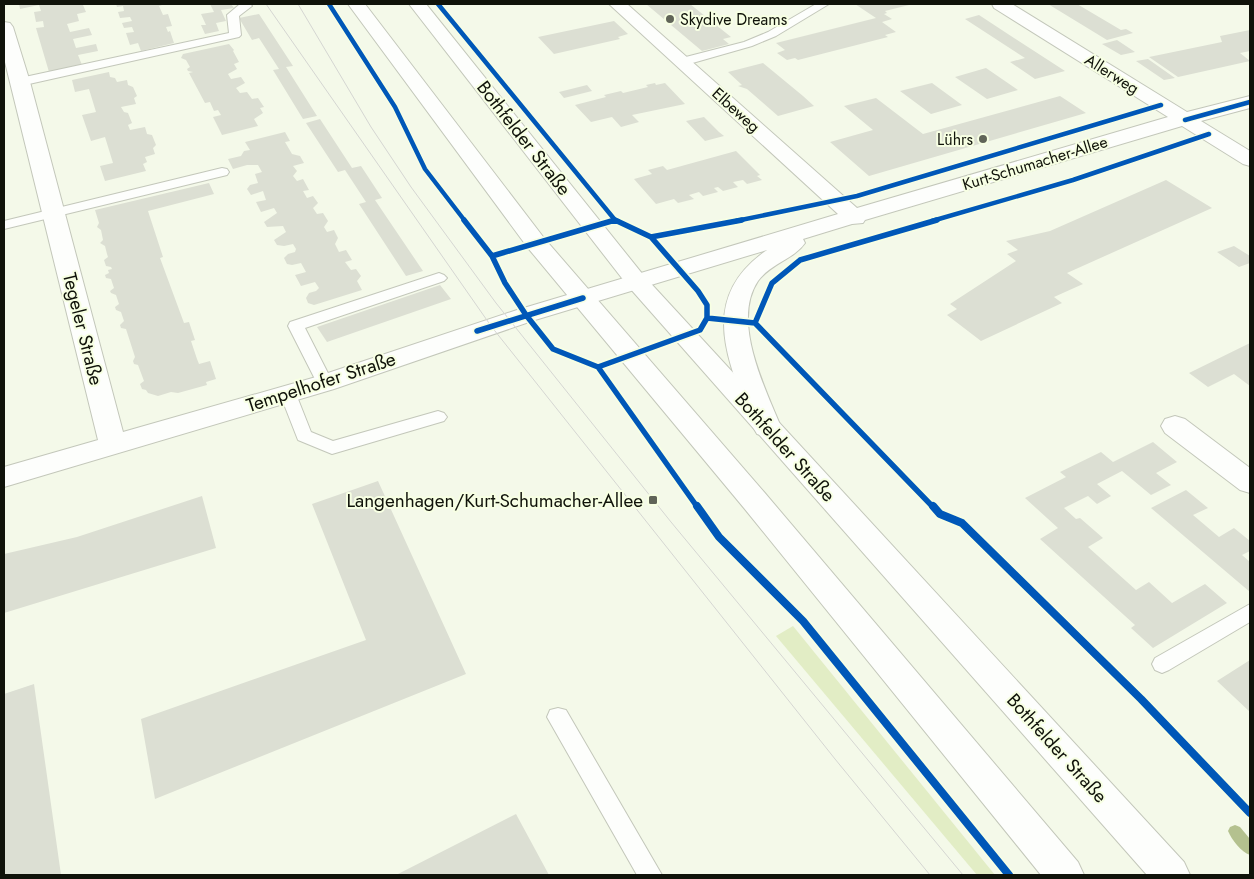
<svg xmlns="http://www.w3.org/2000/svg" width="1254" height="879" font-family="Jost,sans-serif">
<rect width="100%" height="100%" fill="#f4f9e9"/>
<path fill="#e2edc5" d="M793,626L995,875H977L776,636Z"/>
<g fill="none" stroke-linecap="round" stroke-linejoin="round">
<path fill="#b4c18f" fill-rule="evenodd" d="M1235,825L1240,827L1250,839V855C1241,852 1232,840 1228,831L1230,827Z"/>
</g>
<path fill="#dcdfd3" d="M19,4L83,5L86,12L77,14L79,21L67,24L70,32L89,28L92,35L73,39L76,48L96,44L98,51L78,55L82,65L49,72L36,28L44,27L43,21L36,22L34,12L41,11L39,5L20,9Z
M116,4H165L159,6L163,15L168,14L172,26L166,27L168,32L170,31L174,43L141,51L138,43L130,45L126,33L134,32L132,27L124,28L122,23L132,21L130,17L120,18L118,12L124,11L123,6L117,7Z
M210,4H231L234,8L221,10L226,21L216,23L219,31L205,34L201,25H206L201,14L214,12Z
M646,4H690L731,37L723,39L729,44L702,51Z
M855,4H913L885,11L887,13L884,14L892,19L882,22L896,32L885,35L888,37L798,60L795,58L787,60L777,53L785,50L776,43L876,18Z
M1048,4H1077L1121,30L1126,29L1133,33L1107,40Z
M259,14L293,66L286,67L317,116L303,119L273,70L279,69L259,38L252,40L239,18Z
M979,15L1014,38L1065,71L1035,79L1010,62L1025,58L965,19Z
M614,21L628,34L618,37L620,39L554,54L538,37Z
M1250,30V51L1240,53L1250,61L1178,77L1149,57L1222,42L1220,36Z
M1117,40L1135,52L1121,55L1102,44Z
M229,44L234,50L233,51L239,62L234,64L237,69L228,74L231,79L241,77L245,83L236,88L240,93L247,92L252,99L258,98L264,107L260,108L263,113L254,119L258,126L222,135L213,117L221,115L218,110L214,111L210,102L205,103L189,73L193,72L188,71L187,69L190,67L186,60L181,58L183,54Z
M1148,59L1175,78L1164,80L1136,61Z
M763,63L803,96L814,106L778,116L747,89L738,86L742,85L728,72Z
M986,68L1018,90L987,99L955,77Z
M109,72L110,77L115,78L117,82L127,80L128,85L133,87L137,96L134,98L136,104L121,107L124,112L128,113L132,123L128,125L130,130L145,127L147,134L152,135L156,145L153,148L155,154L145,157L147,162L143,164L146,171L105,181L100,166L113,163L105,137L91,141L82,115L96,112L89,89L75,92L72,80Z
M655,83L656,85L665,83L685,104L632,115L639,122L621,127L612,117L591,122L575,105L606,97L604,95L621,91L623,93L648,87L646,85Z
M932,83L962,105L931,114L900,91Z
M587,85L592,91L564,98L559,92Z
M1060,96L1086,113L869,176L830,142L873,130L844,106L876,98L923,134Z
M704,117L719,132L724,136L705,141L686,121Z
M320,119L352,168L361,166L382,198L375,200L423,271L406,276L359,204L366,202L345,170L338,172L306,123Z
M285,132L290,141L285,142L292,154L300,156L304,163L293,166L297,171L293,176L297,181L303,179L309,190L303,191L307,198L313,196L318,203L313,208L317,214L323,213L328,221L324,227L327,232L334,230L338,238L335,244L339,252L346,250L352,260L345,262L351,270L356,269L361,276L357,281L362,290L314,305L308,303L306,298L309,293L316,291L319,288L315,282L301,286L295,275L306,272L301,263L292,265L287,264L284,258L288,254L295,252L296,249L293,244L284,246L277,245L274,240L286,232L283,226L267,227L264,222L277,213L274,208L261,212L256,202L266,200L263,191L251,195L247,189L250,185L258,183L255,174L262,172L258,165H247L233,169L228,159L241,156L244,151L250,150L245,142Z
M736,151L760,175L757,176L762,180L747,184L743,180L733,182L738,187L723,191L718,187L714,188L718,192L703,196L699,192L689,195L694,199L678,203L674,199L656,204L634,179L652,174L648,170L663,166L667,170Z
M1166,180L1212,208L1067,273L1083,284L1054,297L1062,303L981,341L947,315L957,309L950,304L1016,261L1007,254L1018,250L1006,241L1050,231Z
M209,183L214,194L148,211L163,257L160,258L184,323L189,322L195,340L191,341L197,359L199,364L210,361L216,379L206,382L207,385L178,393L171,392L158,396L148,393L146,390L142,389L140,384L144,381L138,365L134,364L133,361L135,357L126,329L121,328L120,325L124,321L121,312L116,310L115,307L119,304L116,295L111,293L110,291L114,288L111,279L106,278L105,275L109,273L108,270L112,269L111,267L106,266L104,260L108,257L107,254L105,246L100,243L103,240L101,230L97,227L99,223L95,210Z
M1234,246L1250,256V263L1239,267L1217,252Z
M440,285L451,299L327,342L317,327Z
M1250,343V386L1234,374L1208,387L1189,373Z
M1153,442L1177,462L1156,473L1171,485L1151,495L1122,471L1097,484L1111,496L1097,504L1088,496L1064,508L1076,519L1080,518L1103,538L1088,547L1136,590L1149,582L1172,603L1205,584L1227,603L1153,648L1131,628L1135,625L1040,539L1058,528L1025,498L1066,477L1060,472L1101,452L1113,462Z
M378,481L466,674L155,799L141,719L366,640L312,504Z
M1186,490L1208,508L1193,515L1219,537L1234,528L1250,541V551L1242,555L1250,562V592L1151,508Z
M202,496L216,548L4,613V554L77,537Z
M1250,660V712L1217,681Z
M34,684L61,875H4V694Z
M516,814L549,875H396Z"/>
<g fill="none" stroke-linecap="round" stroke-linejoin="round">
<defs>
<path id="lane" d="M240,4H250L252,6L239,16L241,35L239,37L20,86L14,82L20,78L229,33L227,15Z
M816,4H829L776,36L752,46L682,66L676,62L678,59L744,42L768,32Z
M222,168L227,169L229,172L227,175L4,229V221Z
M439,273L444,275L447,278L444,281L305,328L333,383L331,387L325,389L319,387L288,326L290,322Z
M288,388L294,390L296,394L311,432L333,441L438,411L444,413L447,417L444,421L332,454L298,440L280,394L282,390Z
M1250,604V622L1169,670L1162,673L1155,670L1152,664L1155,658Z
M558,708L566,710L662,875H637L547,717L550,710Z"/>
<path id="street" d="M609,4H627L857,208L1168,117L994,8L992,4H1012L1187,112L1250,96V108L1201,121L1250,151V166L1243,164L1182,126L865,220L863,223L852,224L803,239L805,243C794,259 770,264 758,281C731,321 765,388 781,427L777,434L767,437L757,434L753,427C729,362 696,299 767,250L535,320L334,389L4,487V467L98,440L4,58V22L10,23L13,27L30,82L123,432L316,377L517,310L838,214Z
M1175,416L1185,419L1250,468V493L1240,490L1165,433L1161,426L1165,419Z"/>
<path id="secondary" d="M348,4H365L544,238L764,492L1078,862L1084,875H1041L744,508L528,248Z
M409,4H426L644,276L1184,862L1190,875H1147L628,286Z"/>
</defs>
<use href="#lane" stroke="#c3c7ba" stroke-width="2"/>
<use href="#street" stroke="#c3c7ba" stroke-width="2"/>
<use href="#secondary" stroke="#c3c7ba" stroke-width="2"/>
<use href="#lane" fill="#fdfefc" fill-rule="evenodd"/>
<use href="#street" fill="#fdfefc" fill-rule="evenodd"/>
<use href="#secondary" fill="#fdfefc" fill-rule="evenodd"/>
<path stroke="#d5d6d2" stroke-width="1" d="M266,4L491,326L835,759L930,875
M298,4L371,127L411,187L496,303L671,522L963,875"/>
<defs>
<path id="cycleway-far2" d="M329,4L395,107L425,169L465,221
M438,4L615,220
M1185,120L1250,102
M611,221H618
M736,221L857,196L1161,105
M932,221L1073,180L1209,134"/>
<path id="cycleway-far1" d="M464,220L492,256L505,283L526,315L553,349L598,367L698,508
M651,237L742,220
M492,256L615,220L651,237L698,291L707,305V318L700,330L598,367
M707,318L755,323L934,508
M755,323L772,283L800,260L937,220
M477,331L583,298"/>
<path id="cycleway" d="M697,506L719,537L803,621L1009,875
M933,506L940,514L962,523L1141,699L1250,813"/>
</defs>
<use href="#cycleway-far2" stroke="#f7ffe3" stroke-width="7"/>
<use href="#cycleway-far1" stroke="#f7ffe3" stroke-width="9"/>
<use href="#cycleway" stroke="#f7ffe3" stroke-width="11"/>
<use href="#cycleway-far2" stroke="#0057b8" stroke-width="4.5"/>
<use href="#cycleway-far1" stroke="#0057b8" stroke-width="5.5"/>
<use href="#cycleway" stroke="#0057b8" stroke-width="8"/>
</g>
<g fill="#606458" stroke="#f7ffe3" stroke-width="2">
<circle cx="670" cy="19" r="5"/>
<circle cx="983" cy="139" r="5"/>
<rect x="648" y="495" width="10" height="10" rx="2.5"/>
</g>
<g text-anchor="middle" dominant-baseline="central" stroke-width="4" stroke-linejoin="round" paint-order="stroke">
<g font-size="16" fill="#10130a" stroke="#f7ffe3" text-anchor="start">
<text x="680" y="19">Skydive Dreams</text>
<text x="973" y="139" text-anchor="end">Lührs</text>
</g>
<g font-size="16" fill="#10130a" stroke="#f7ffe3">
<text transform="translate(1112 74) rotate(32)">Allerweg</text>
<text transform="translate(736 110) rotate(42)">Elbeweg</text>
<text transform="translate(1035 163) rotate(-17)">Kurt-Schumacher-Allee</text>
</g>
<g font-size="19" fill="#10130a" stroke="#f7ffe3">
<text transform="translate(524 138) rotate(52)">Bothfelder Straße</text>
<text transform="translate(83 329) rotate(76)">Tegeler Straße</text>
<text transform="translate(321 382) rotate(-18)">Tempelhofer Straße</text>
<text transform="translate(785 447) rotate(48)">Bothfelder Straße</text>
<text transform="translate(1057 748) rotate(48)">Bothfelder Straße</text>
</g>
<g font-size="19" fill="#10130a" stroke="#f7ffe3" text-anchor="end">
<text x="643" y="500">Langenhagen/Kurt-Schumacher-Allee</text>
</g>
</g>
<rect width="1254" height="879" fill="none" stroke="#10130a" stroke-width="10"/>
</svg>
